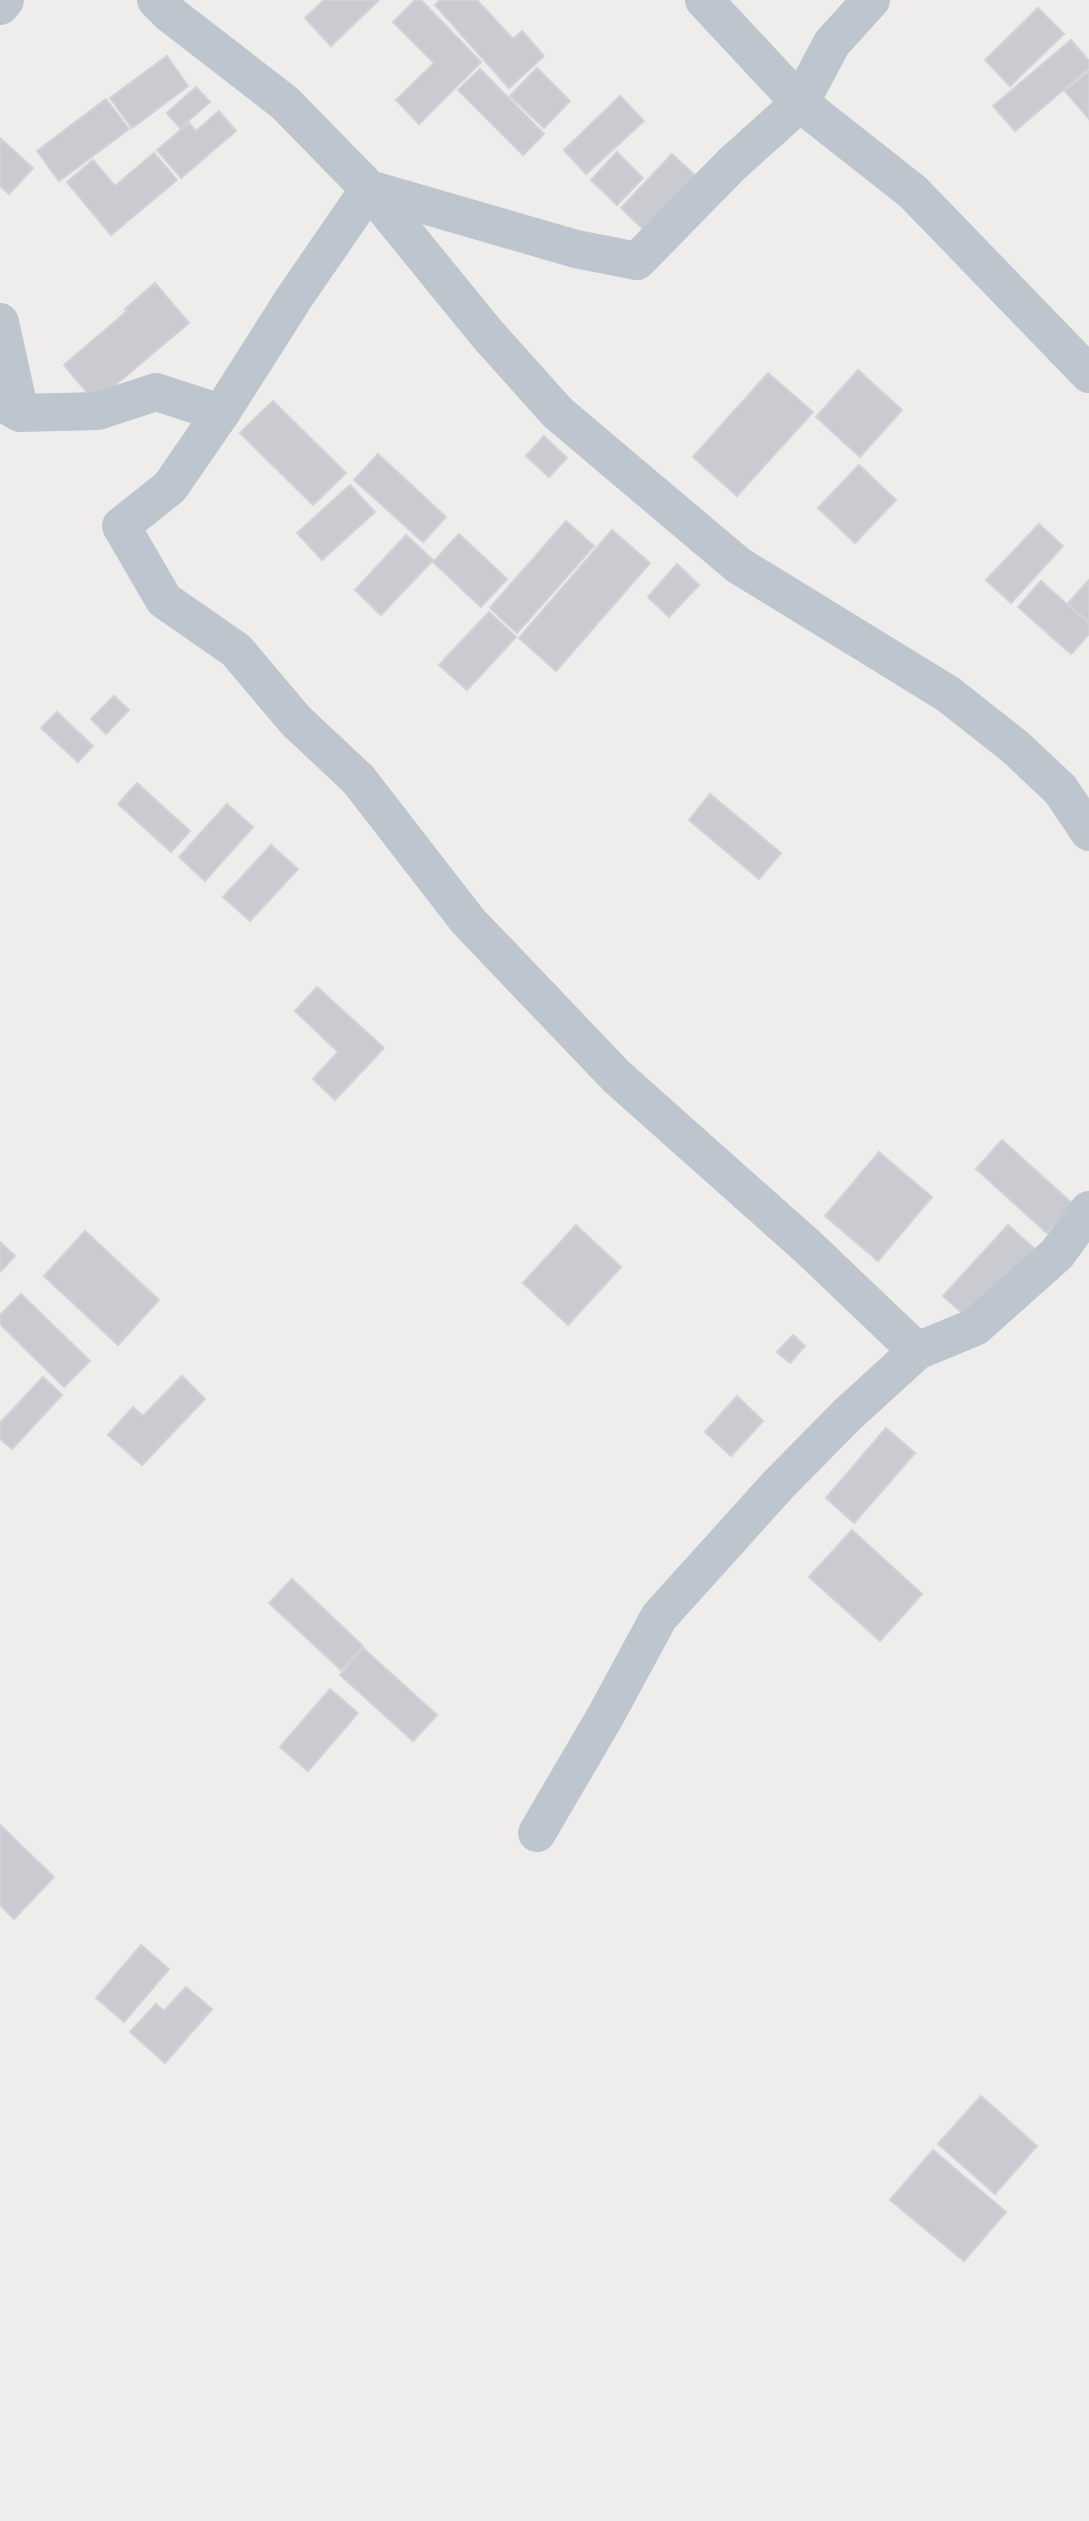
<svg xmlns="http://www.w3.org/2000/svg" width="1089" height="2521" font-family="Commissioner,sans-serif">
<rect width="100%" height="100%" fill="#efecec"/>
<path fill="#c9cbd1" stroke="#d0d2d8" stroke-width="2" d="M324,0H379L331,46L305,18Z
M415,0H421L481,62L419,124L396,100L434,63L393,22Z
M440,0H477L513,39L522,31L544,56L509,88L435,5Z
M1038,8L1064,34L1010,86L985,60Z
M1071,40L1089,61V68L1015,131L993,106Z
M167,56L188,86L132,128L110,98Z
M537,68L570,101L544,128L510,96Z
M480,69L544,134L523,155L458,90Z
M1089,71V119L1065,91Z
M196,87L210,102L180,128L167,113Z
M620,96L644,121L586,174L564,150Z
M106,99L129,129L59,181L37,151Z
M219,111L236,131L181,178L157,150L189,123L196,131Z
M0,138L33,168L9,194L0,186Z
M617,152L643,178L617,205L591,180Z
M154,153L177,180L111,235L67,182L93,160L115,186Z
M672,154L697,177L646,232L621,208Z
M155,283L189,323L95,402L64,365L127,311L125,309Z
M858,370L902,410L860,457L816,417Z
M768,373L813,412L737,496L693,457Z
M273,401L346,473L313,505L240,433Z
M544,436L567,458L549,477L526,456Z
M378,454L446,517L423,542L354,480Z
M859,465L896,500L855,543L818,508Z
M350,485L375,512L322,560L297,533Z
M566,521L594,546L517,633L490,608Z
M1039,524L1063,546L1011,603L986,580Z
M612,530L650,563L556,671L519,638Z
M459,534L507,579L481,607L433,562Z
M406,535L433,560L381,615L355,590Z
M677,564L699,585L669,617L648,597Z
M1089,580V622L1068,603Z
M1041,581L1089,624V634L1071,654L1018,607Z
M489,612L516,637L467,690L439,665Z
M114,696L129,710L106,734L91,719Z
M57,712L93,746L78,762L41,728Z
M137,783L190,831L171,852L118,804Z
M710,794L781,853L759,879L689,820Z
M227,804L253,827L205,881L179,857Z
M271,845L298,869L250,921L223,897Z
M317,987L384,1048L335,1100L313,1079L338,1052L295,1011Z
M1002,1140L1073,1204L1047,1233L976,1169Z
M879,1152L932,1197L878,1261L825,1216Z
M576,1225L621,1267L568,1325L523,1283Z
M1008,1225L1036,1250L971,1321L943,1296Z
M85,1231L159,1300L118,1345L44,1276Z
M0,1242L15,1256L0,1272Z
M21,1294L90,1361L64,1387L0,1324V1315Z
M793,1335L805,1346L790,1363L777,1352Z
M182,1376L205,1399L142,1465L108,1435L133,1407L143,1416Z
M43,1377L62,1395L12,1449L0,1439V1423Z
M737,1396L763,1421L731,1456L705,1432Z
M886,1428L915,1453L854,1523L826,1498Z
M852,1530L922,1594L880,1641L809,1577Z
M292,1579L363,1646L341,1670L269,1603Z
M363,1648L437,1715L413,1741L340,1675Z
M330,1689L358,1713L308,1771L280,1747Z
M0,1825L54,1877L14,1919L0,1905Z
M141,1945L169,1969L124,2022L96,1998Z
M186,1987L212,2009L165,2063L130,2032L156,2004L164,2011Z
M981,2096L1037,2146L995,2194L938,2144Z
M933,2150L1006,2212L964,2261L890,2200Z"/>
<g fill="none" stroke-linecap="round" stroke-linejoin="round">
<path stroke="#bdc6cf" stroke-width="38" d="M156,0L170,14L285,103L369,189L488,335L558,413L738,565L948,694L1014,746L1060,789L1089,832
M704,0L800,103L913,192L1089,374
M0,6L5,0
M0,322L20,413
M0,401L20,413L98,411L156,392L221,413L294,298L369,189L576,249L637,261L732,164L800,103L832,43L871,0
M221,413L170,487L121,526L164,600L236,650L296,721L358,779L468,921L617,1077L808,1247L917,1351
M537,1833L606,1715L659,1617L778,1485L847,1415L917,1351L975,1327L1057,1254L1089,1210"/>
</g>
</svg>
